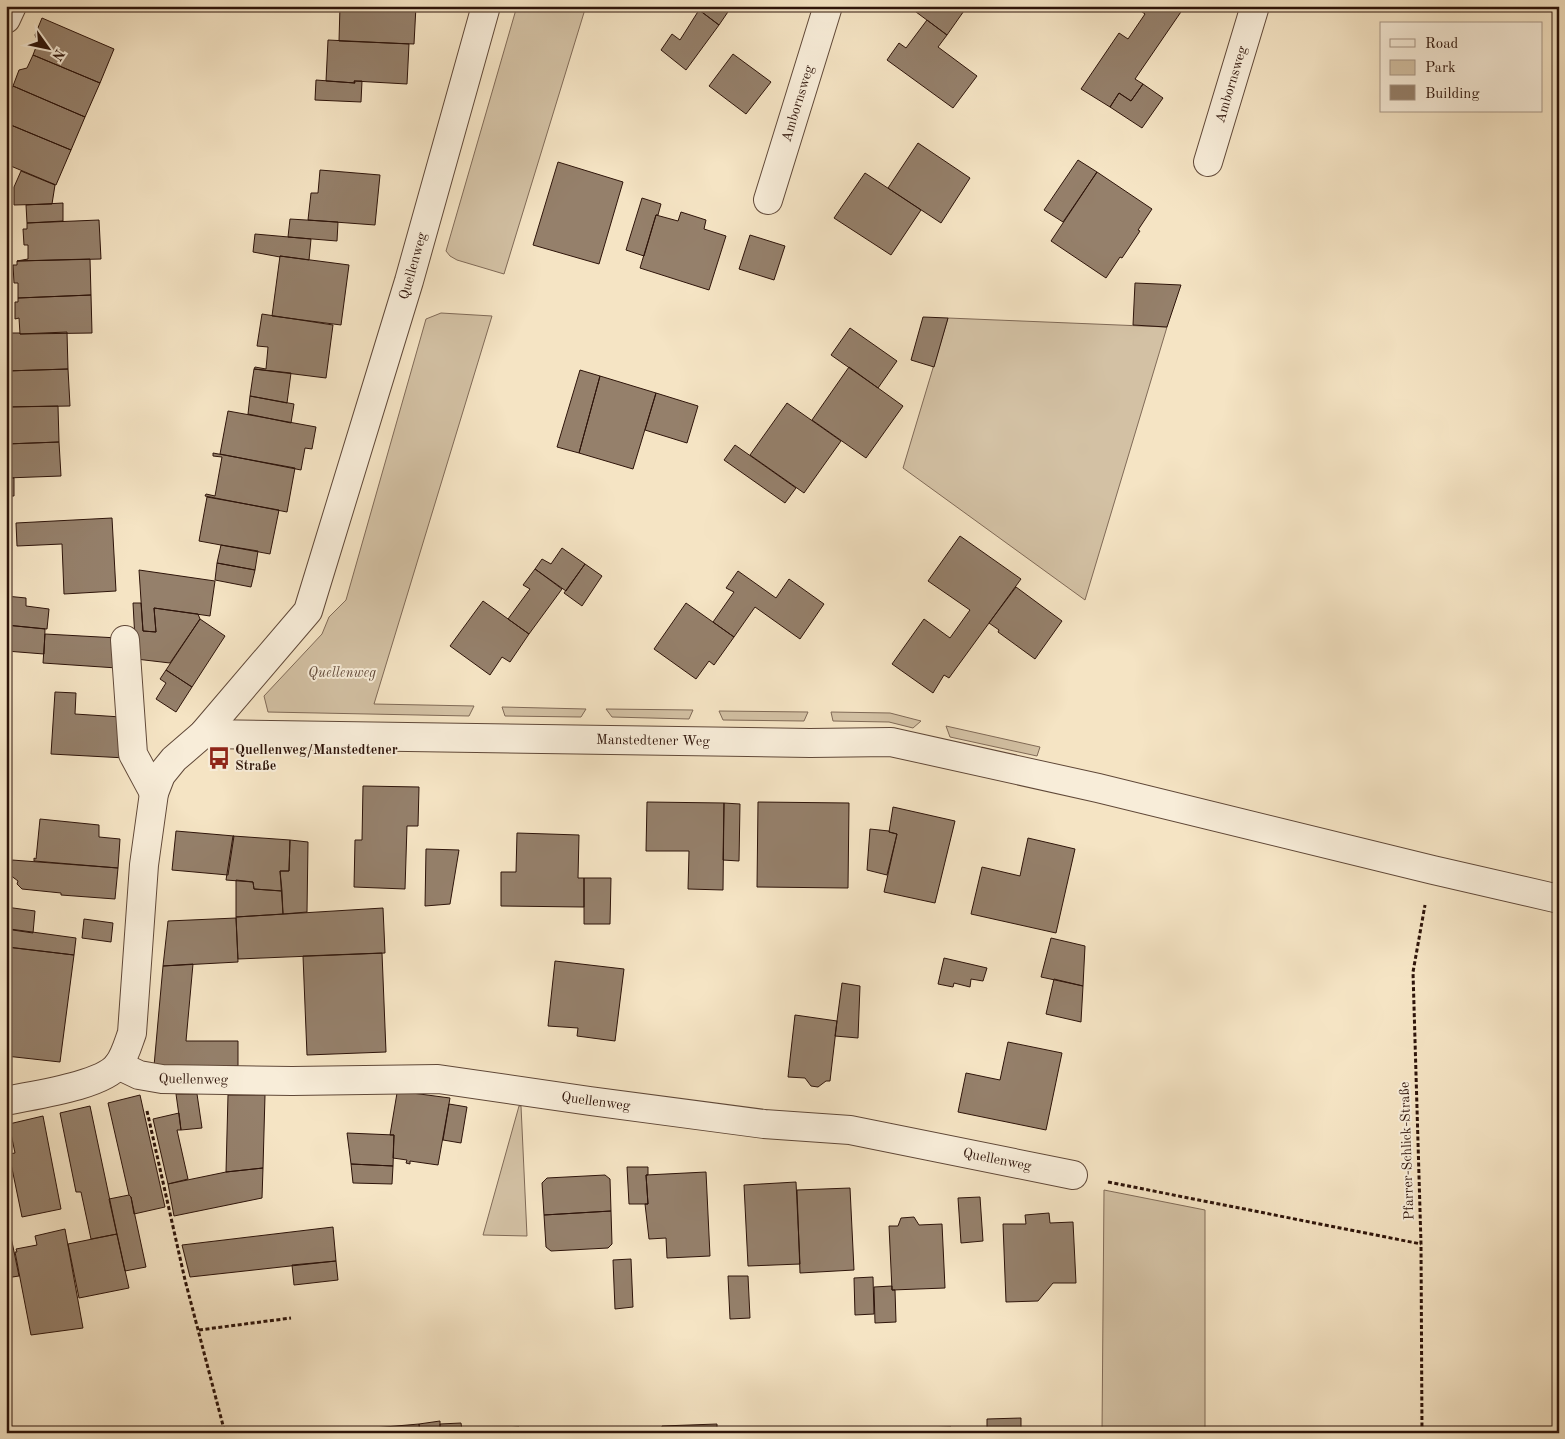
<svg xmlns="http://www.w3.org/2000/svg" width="1565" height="1439" font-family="'Old Standard TT',serif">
<rect width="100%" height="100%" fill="#f5e4c4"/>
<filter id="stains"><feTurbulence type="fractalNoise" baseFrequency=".004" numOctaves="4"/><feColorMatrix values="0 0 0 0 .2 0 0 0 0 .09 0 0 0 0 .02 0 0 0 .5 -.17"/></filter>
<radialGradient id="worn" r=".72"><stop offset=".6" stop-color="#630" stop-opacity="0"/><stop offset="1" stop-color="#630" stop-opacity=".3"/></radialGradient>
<path fill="#d3c1a4" stroke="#806a57" d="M517,6H586L504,274L457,260L450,256L446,251Z
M441,313L492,316L374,704L474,706L469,716L268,712L264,696L322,634L329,617L346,600L426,319Z
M948,318L1167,327L1085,600L903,468Z
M502,707L586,709L581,717L505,716Z
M606,709L693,710L689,719L612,717Z
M719,711L808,712L804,721L723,720Z
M831,712L890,713L921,721L913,728L889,722L833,721Z
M946,726L1040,747L1037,756L950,737Z
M519,1106H521L527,1236L483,1235Z
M1104,1190L1205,1210V1433H1102Z"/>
<path fill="#95806b" stroke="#2e140a" d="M340,6H416L414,44L339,41Z
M694,6H732L719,25Z
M908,6H963L966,8L947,35Z
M1134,6H1185L1135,79L1143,84L1131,101L1119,93L1110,107L1081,89L1119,33L1128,39L1145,14Z
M699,10L719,25L686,70L661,50L672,34L680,40Z
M42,18L114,49L100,83L33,55L38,42L35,35Z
M927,20L947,35L938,47L977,76L953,108L887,60L899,43L906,48Z
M328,40L409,44L407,84L354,81L355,83L326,81Z
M733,54L771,82L746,114L709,86Z
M33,55L100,83L85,117L13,86L19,70L27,68Z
M316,80L355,83L354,81H362L361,102L315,100Z
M1143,84L1163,98L1142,128L1110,107L1119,93L1131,101Z
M13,86L85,117L71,150L6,123V115L8,109L6,100Z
M6,123L71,150L56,185L6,164Z
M918,143L970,178L941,223L888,188Z
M1078,160L1097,172L1063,222L1044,210Z
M558,162L623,182L599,264L533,245Z
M320,170L380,175L375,225L308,220L311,193H318Z
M21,171L55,185L52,204L14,205V187Z
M1097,172L1152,209L1138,230L1140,231L1122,258L1120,257L1106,278L1051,241Z
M865,173L921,210L891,255L834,218Z
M642,198L661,204L658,215H656L644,256L626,250Z
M63,203V221L27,223L26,205Z
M681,212L706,220L704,229L726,236L709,290L640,268L656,215L678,221Z
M290,219L338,222L337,241L288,237Z
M99,220L101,259L17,261L28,259V245H24L23,229H27V223Z
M255,234L311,239L309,260L280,256V257L253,252Z
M750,235L785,246L774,280L739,269Z
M280,256L349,265L341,325L272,316Z
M90,259L91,295L18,298V283H14L13,265H17V261Z
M1135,283L1181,285L1167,327L1133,325Z
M91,295L92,333L20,334L19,318L15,319V302H18V298Z
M262,314L333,325L326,378L254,369L255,367L266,369L268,347L257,346Z
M923,317L948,318L934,367L911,360Z
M850,328L897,361L878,388L831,355Z
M67,332L68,369L6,371V333H20V334Z
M849,367L903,406L866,458L812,420Z
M68,369L70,406L6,407V371Z
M254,369L291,373L287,403L250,396Z
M580,370L600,376L579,453L557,447Z
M600,376L656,393L633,469L579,453Z
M656,393L698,406L687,443L645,430Z
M250,396L294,404L291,423L248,414Z
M787,403L841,441L804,493L750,455Z
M58,406L59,442L6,444V407Z
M228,411L316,427L312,449L305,448L301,470L220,454Z
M59,442L61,476L6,478V444Z
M735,445L796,488L785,503L724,460Z
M213,453L295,468L287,512L205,496L206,494L215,496L222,457L213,456Z
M6,478H14V496H6Z
M207,497L279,510L270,554L199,541Z
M112,518L116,591L64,594L62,544L17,546L16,523Z
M960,536L1021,579L949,678L944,675L933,693L892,664L924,619L950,638L970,610L928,581Z
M221,545L258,551L255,570L217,563Z
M562,548L585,564L566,591L535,569L542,559L551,564Z
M217,563L255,570L251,587L215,580Z
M585,564L602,576L582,606L564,593Z
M535,569L562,589L529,634L508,619L530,589L523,585Z
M139,570L215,581L210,616L154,608L156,632L143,631Z
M738,571L776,598L789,579L824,604L800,639L755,607L734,637L713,622L734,592L726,588Z
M1016,587L1062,621L1035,659L998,632L999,630L989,623Z
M6,596L26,598V606L49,609L47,629L6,625Z
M483,601L529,634L510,662L502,657L490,675L450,646Z
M133,603H141L143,631L156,632L154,608L198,614L200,619L170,663L136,659Z
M686,603L734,637L714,665L709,661L696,679L654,649Z
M200,619L225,636L192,687L166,670Z
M6,625L45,629L44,654L6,651Z
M45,634L118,638L117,668L43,663Z
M166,670L192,687L176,712L156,699L166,683L160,679Z
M55,692L76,693L75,714L121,717L126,758L51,754Z
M363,786L419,787L418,826H407L405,889L354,887L355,840H362Z
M647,802L724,803L723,890L688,889L689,851H646Z
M758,802L849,803L848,888L757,887Z
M724,803L740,804L739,861L723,860Z
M893,807L955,821L935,903L884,892L897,834L889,832Z
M40,819L99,825V837L120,839L118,868L34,861V858L36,859Z
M870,829L889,831V832L897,834L887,875L867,870Z
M176,831L234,836L228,875L172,870Z
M517,833L579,835L578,878H584V907L501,906V872H516Z
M233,836L290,840L289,871H280L282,891L254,889L253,882L226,880Z
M1028,838L1075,849L1056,933L971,914L982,867L1020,876Z
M290,840L308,842L307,912L283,914L280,871H289Z
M426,849L459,850L450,904L425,906Z
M12,860L118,868L115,899L61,895V893L22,889L17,884L18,881L10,875Z
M584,878H611L610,924H584Z
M236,880L253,882L254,889L282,891L283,914L236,917Z
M6,907L35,911L33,933L6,929Z
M383,908L385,953L238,959L236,917Z
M236,918L238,962L163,966L168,921Z
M84,919L113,923L111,942L82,938Z
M10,929L76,938L74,955L8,947Z
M1051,938L1085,946L1083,986L1041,977Z
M6,947L74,955L60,1062L6,1056Z
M382,953L386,1052L307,1055L303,956Z
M944,958L987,968L983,981L971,979L970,987L954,983L953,987L938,984Z
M555,961L624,969L615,1041L577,1036L578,1028L548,1026Z
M193,964L186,1041H238V1066H154L163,966Z
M1054,979L1083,986L1081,1022L1046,1014Z
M842,983L860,986L858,1038L835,1036Z
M795,1015L837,1021L830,1081H826L818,1087L811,1086L805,1078L788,1077Z
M1008,1042L1062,1053L1046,1130L958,1112L966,1073L1000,1080Z
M397,1093H412L450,1098L438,1165L410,1161V1164L406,1163L407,1160L393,1158L394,1135H390Z
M176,1094H197L202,1128L181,1130Z
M140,1095L165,1207L134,1214L131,1197L129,1195L108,1103Z
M228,1095H265L263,1168L226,1172Z
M449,1104L467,1107L461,1143L443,1140Z
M90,1106L117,1234L91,1239L81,1192H76L60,1113Z
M179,1113L181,1130H177L188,1179L168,1184L153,1119Z
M43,1116L61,1209L22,1217L9,1154L15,1153L9,1124Z
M347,1133L394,1135L393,1166L351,1164Z
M351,1164L393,1166L392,1184L353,1183Z
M627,1167H648V1175H646L648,1204H629Z
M263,1168L262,1198L174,1216L168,1184L226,1172Z
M706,1172L710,1256L667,1258L666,1238L649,1239L645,1204H648L646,1175Z
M605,1175L610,1179L611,1211L544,1215L542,1183L547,1178Z
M796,1182L800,1264L748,1266L744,1185Z
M850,1188L854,1270L800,1273L797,1190Z
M129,1195L131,1197L146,1267L125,1271L109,1199Z
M980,1197L983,1241L961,1243L958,1198Z
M611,1211L612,1244L608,1248L551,1251L546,1247L544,1215Z
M1049,1213L1050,1223L1073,1222L1076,1283H1053L1038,1301L1006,1302L1003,1224H1026L1025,1215Z
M914,1217L919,1225L942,1224L945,1288L892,1290L889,1226H898L901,1218Z
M333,1227L336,1261L190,1277L182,1245Z
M65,1229L83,1328L31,1335L15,1252H17L16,1249L37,1245L35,1236Z
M6,1232H10L19,1276L6,1278Z
M117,1234L129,1288L79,1298L68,1244Z
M631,1259L633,1307L615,1309L613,1260Z
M336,1261L338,1280L294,1285L292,1265Z
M728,1276H748L750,1318L730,1319Z
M873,1277L874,1314L855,1315L854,1278Z
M892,1286V1290H895L896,1322L875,1323L874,1287Z
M1021,1418V1433H987V1419Z
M440,1421V1433H420L419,1424Z
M461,1423L462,1430H458L459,1433H440V1424Z
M419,1424L420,1433H362V1429Z
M717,1424V1433H662V1426Z
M519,1427V1433H491V1429Z
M951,1427V1433H899V1429Z
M1060,1429H1082V1433H1060Z"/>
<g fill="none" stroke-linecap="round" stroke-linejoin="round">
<defs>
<g id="street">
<path d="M6,19L12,6"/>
<path id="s1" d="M1208,162L1255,6"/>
<path id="s2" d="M768,200L828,6"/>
<path d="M125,640L133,754L154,793"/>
<path id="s3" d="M203,734L810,743L891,742L1098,788L1433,870L1559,899"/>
<path id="s4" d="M118,1065L139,1075L162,1079L292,1081L438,1079L590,1101L764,1124L850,1130L1073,1175"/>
<path id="s5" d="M6,1101C33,1095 102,1086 118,1065C125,1056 128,1044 132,1033L144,865L154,793L161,775L174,759L203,734L308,611L409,281L486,6"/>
</g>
</defs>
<use href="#street" stroke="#604838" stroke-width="30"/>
<path stroke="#2e140a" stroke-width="3" stroke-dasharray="4 2.5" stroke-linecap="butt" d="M147,1111L185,1280L225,1433
M1108,1182L1421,1244
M199,1330L291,1318
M1422,1433L1421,1244L1413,972L1425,905"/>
<use href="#street" stroke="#f8edd9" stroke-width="28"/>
</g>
<defs>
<symbol id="bus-bare" viewBox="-9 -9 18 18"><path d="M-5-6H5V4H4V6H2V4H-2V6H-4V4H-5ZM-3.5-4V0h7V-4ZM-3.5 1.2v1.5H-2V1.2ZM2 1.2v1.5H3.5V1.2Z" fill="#8f2418" stroke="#f8edd9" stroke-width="2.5" paint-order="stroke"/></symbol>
</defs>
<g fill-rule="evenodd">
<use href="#bus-bare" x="203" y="742" width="32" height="32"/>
</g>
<g text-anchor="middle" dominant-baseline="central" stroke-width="4" stroke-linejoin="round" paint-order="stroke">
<g font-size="14" fill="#2e140a" stroke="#f8edd9">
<text stroke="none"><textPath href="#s1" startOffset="81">Ambornsweg</textPath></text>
<text stroke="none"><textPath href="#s2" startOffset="101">Ambornsweg</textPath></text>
<text stroke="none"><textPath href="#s5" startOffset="996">Quellenweg</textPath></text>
<text stroke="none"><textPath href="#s3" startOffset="450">Manstedtener Weg</textPath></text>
<text stroke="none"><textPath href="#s4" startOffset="78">Quellenweg</textPath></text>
<text stroke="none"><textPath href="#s4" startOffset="482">Quellenweg</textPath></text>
<text transform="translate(1407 1151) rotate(-92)">Pfarrer-Schlick-Straße</text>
<text stroke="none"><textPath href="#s4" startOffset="888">Quellenweg</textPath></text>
</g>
<g font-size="14" font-style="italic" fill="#604838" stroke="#f8edd9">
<text x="342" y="673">Quellenweg</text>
</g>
<g font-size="14" font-weight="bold" fill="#2e140a" stroke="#f8edd9" text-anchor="start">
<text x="235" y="750">Quellenweg/Manstedtener<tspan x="235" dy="16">Straße</tspan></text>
</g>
</g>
<rect width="1565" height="1439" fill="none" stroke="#f5e4c4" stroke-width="25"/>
<rect x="8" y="8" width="1550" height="1424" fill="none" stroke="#2e140a" stroke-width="2.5"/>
<rect x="12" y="12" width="1540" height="1414" fill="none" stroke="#2e140a"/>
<rect x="1380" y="22" width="162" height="90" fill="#f8edd9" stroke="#a79686"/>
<rect x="1390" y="39" width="25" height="8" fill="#f8edd9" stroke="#a79686"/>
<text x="1425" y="48" font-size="15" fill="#2e140a">Road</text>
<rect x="1390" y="60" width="25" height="15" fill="#d3c1a4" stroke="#a79686"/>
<text x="1425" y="72" font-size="15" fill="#2e140a">Park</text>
<rect x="1390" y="85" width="25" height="15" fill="#95806b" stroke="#a79686"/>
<text x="1425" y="98" font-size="15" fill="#2e140a">Building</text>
<g transform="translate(48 48) rotate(123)" stroke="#f8edd9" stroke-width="4" paint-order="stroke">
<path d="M0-4L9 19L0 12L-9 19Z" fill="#2e140a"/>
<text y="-8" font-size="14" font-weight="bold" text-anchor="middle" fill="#2e140a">N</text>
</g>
<rect width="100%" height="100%" filter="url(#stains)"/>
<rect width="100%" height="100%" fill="url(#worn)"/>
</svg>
